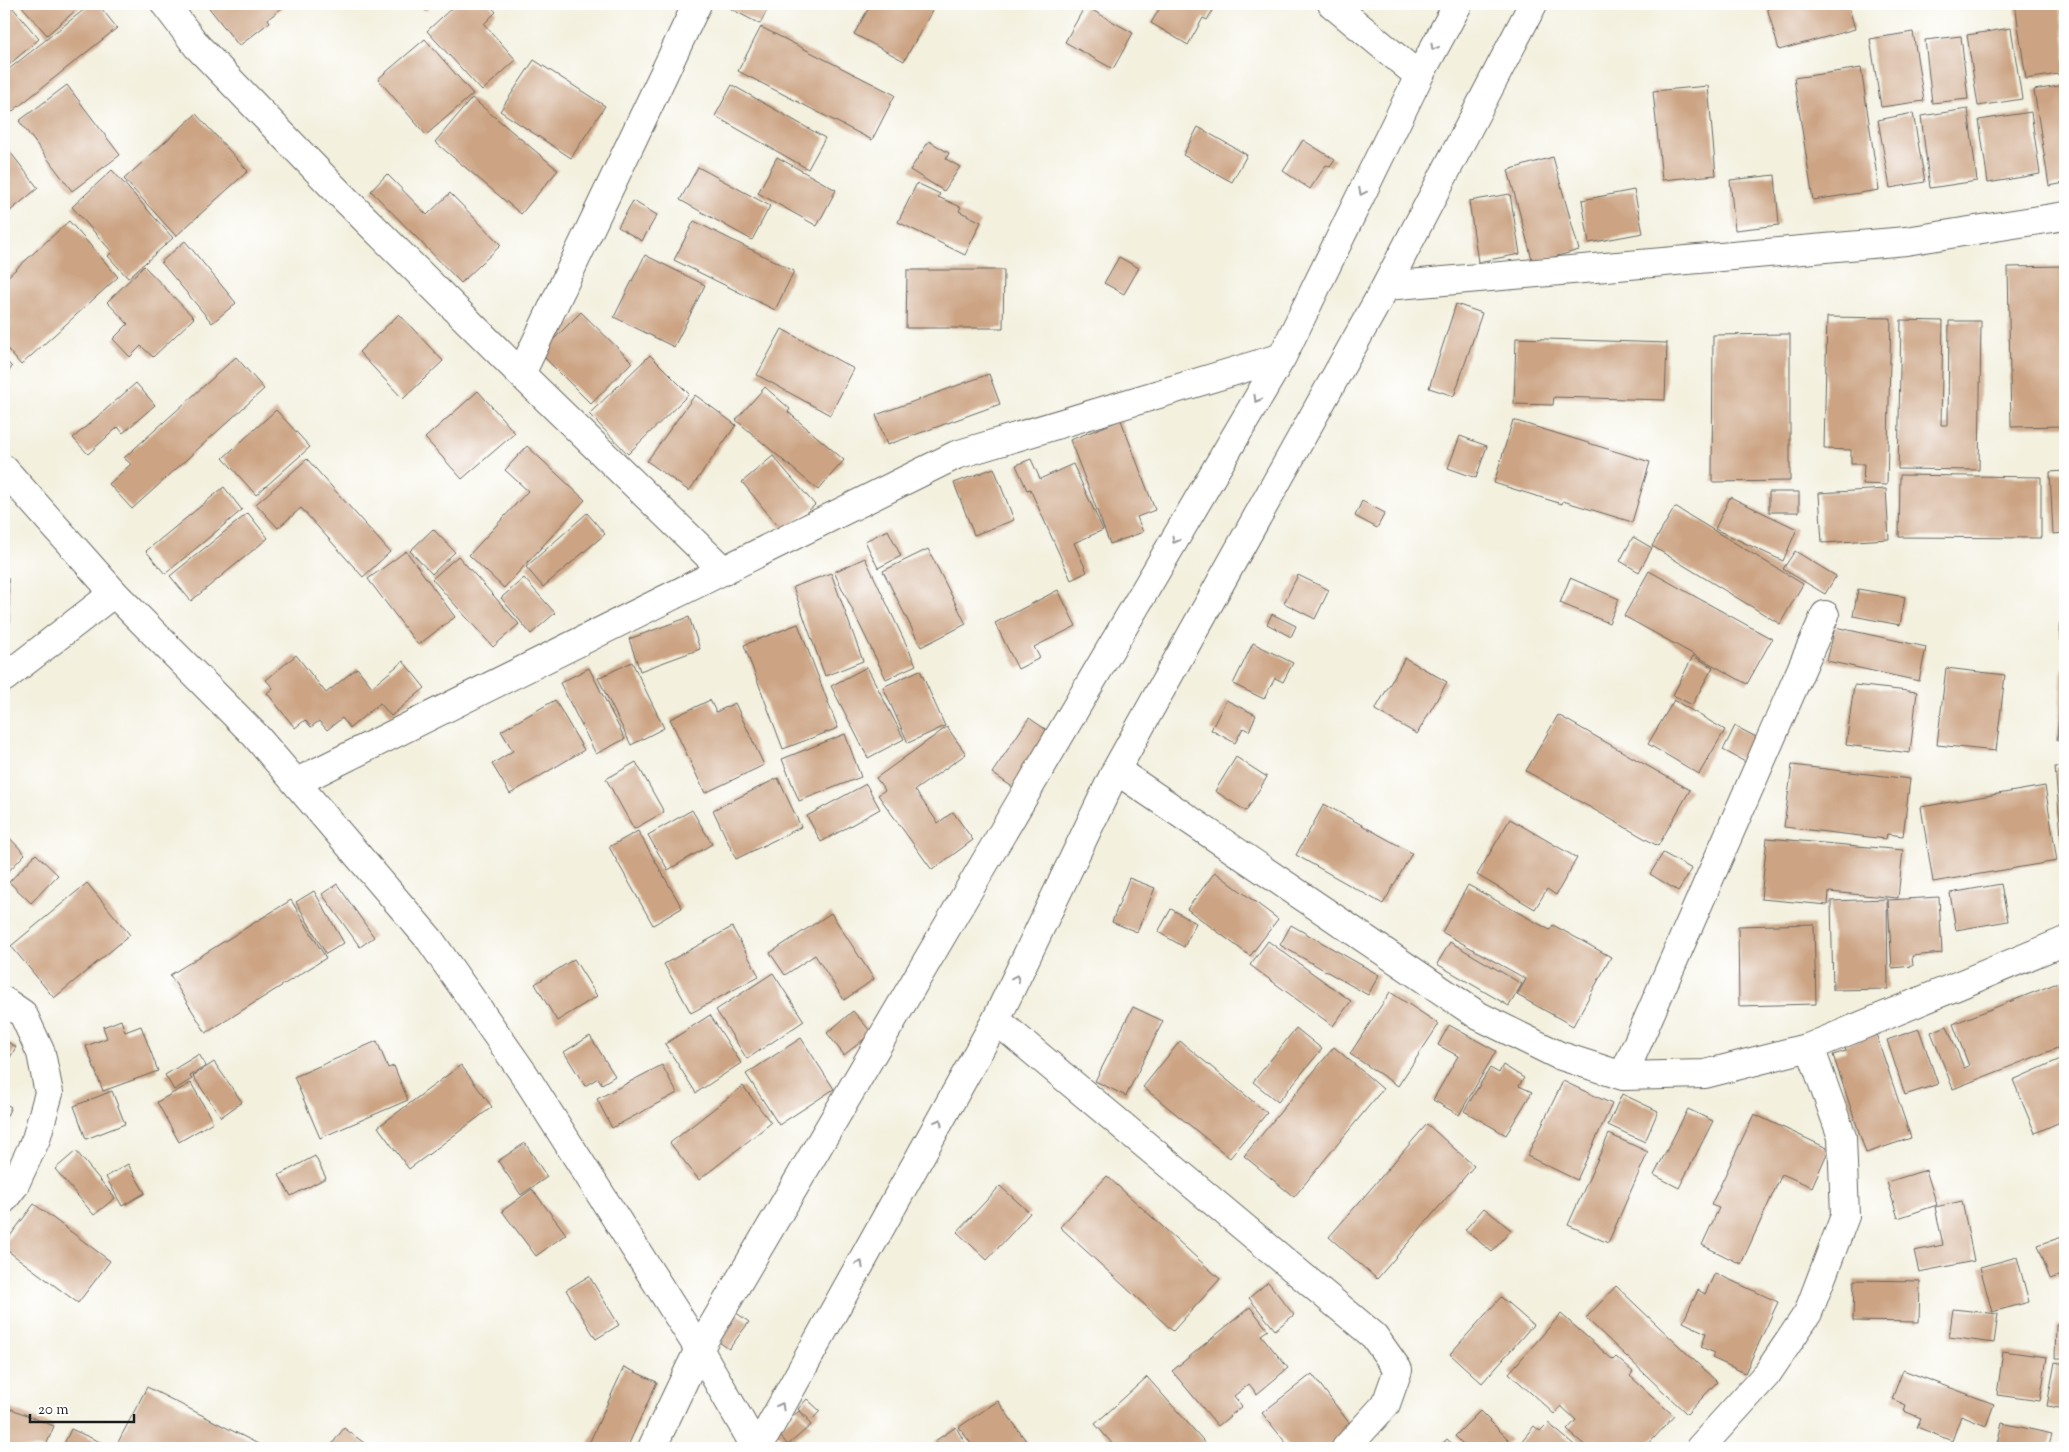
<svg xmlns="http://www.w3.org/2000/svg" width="2069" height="1452" font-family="'Sorts Mill Goudy',serif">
<rect width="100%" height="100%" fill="#fff"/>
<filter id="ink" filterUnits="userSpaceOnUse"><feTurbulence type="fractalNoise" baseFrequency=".02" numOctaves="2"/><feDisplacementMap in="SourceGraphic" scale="10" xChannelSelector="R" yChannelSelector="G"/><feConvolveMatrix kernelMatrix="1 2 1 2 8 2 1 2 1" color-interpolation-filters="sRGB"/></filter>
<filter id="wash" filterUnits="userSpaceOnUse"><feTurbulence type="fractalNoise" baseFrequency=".0096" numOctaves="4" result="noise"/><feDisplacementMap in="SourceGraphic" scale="20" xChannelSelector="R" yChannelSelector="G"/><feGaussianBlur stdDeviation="1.12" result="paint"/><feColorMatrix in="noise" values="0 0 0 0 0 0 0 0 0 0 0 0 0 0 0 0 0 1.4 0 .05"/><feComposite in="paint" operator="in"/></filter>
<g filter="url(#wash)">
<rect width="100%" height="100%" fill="#f3f0de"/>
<g id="blocks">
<path fill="#cca484" d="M20,4H83L47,35Z
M91,4H98L117,28L9,114L4,108V73Z
M206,4H287L268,19L270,22L239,46Z
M418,4H433L426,11Z
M456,4H489L496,12L484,24L516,60L482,91L427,31Z
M734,4H770L760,24L731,9Z
M871,4H936L904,61L854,34Z
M1162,4H1216L1207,20L1203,18L1188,45L1151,23Z
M1766,4H1848L1855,29L1779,50Z
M2015,4H2059L2065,44V73L2026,79Z
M1085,6L1133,33L1113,69L1065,42Z
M12,7L39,39L4,69V14Z
M761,27L895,95L872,140L738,71Z
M2011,28L2022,99L1978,106L1967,35Z
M1913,32L1924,101L1881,107L1870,39Z
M1961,36L1968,99L1932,103L1925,40Z
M425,39L473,94L426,135L378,79Z
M534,60L605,106L571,158L500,111Z
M1861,68L1879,190L1813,200L1794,78Z
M67,85L120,155L72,191L19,121Z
M732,85L825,138L808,169L715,116Z
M2065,85V183L2049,186L2034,90Z
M1708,86L1716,175L1662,180L1653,91Z
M472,98L558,170L521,214L435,142Z
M1968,109L1977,181L1930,188L1921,116Z
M2031,112L2040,174L1988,183L1979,120Z
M1913,113L1925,182L1890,188L1878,120Z
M196,114L248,171L176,236L124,179Z
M1198,127L1247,155L1232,182L1183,155Z
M1303,140L1335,160L1330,167L1326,165L1310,189L1283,171Z
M929,141L949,153L946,159L960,167L944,191L910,170Z
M7,148L38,188L4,216V151Z
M777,157L836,190L817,226L758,193Z
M1553,157L1579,250L1533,263L1508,170Z
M698,167L770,206L752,240L680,200Z
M112,170L173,238L128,278L108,256L112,252L72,207Z
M387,174L427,215L450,193L501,245L461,283L371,191Z
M1775,175L1779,225L1735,230L1730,180Z
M917,183L940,194L938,197L961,207L959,211L981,222L965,255L898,222Z
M1634,190L1643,233L1589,243L1582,200Z
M1510,194L1520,254L1478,262L1469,201Z
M633,201L657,215L642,241L618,227Z
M69,221L118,277L21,365L4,345V280Z
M694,221L794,271L775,310L674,260Z
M185,241L236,303L212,323L161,262Z
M645,255L705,285L674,347L614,317Z
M1119,257L1139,268L1124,294L1104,283Z
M144,266L194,318L153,357L141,346L130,357L113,339L128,324L107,302Z
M2065,266V426L2011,427L2008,267Z
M907,270H1004L1003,328H906Z
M1456,304L1482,313L1454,396L1429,388Z
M581,312L632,362L591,404L540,353Z
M399,314L443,361L403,399L359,352Z
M1827,317L1891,318L1887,485L1863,484L1864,464H1851V450L1824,449Z
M1901,320L1943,321L1941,425H1948L1949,321H1981L1979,470L1898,469Z
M782,329L854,369L830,415L757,375Z
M1790,334V481L1712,482L1713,335Z
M1516,338L1667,343L1665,400L1554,397L1553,405L1514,404Z
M650,355L689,394L628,454L589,414Z
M236,357L264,389L132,509L109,484L131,464L124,458Z
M4,359L12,367L4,377Z
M989,374L1000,404L887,445L876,415Z
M136,383L155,405L123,433L118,427L88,454L73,438Z
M765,387L790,409L788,412L844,460L818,490L736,420Z
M478,391L515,433L462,479L425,438Z
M695,395L736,425L689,491L647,461Z
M276,410L310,447L256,495L223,458Z
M1121,420L1155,510L1137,517L1143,532L1110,544L1070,440Z
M1513,420L1650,462L1632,522L1563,501L1562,504L1494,483Z
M1460,436L1487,446L1476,478L1448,468Z
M527,446L585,500L504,588L469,555L528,491L505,470Z
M773,456L815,505L783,532L742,482Z
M307,459L390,552L363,577L301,508L278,528L256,504Z
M1031,459L1040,479L1073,464L1103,530L1074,543L1087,572L1071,580L1030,489L1027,490L1016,465Z
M994,468L1014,520L974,535L954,483Z
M2065,471V533L2053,534L2050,472Z
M1900,475L2041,477V538L1899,537Z
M224,487L242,510L165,574L146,551Z
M1886,489L1889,539L1822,543L1819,493Z
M1769,492H1799V512H1769Z
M1730,497L1797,529L1783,561L1715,529Z
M1362,501L1385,513L1377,528L1355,516Z
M1675,507L1803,584L1780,624L1652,546Z
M248,513L268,538L191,601L170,576Z
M587,513L605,534L543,587L526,567Z
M433,529L455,552L432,574L410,551Z
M888,530L901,556L878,568L865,541Z
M1633,537L1652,548L1639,572L1620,561Z
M928,549L966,624L921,647L883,571Z
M406,551L455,617L418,645L368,579Z
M1795,551L1836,576L1825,594L1783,569Z
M458,556L519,624L493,647L432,579Z
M865,558L916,665L886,679L834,572Z
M1649,571L1772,639L1747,684L1624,616Z
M831,573L863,661L825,676L793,587Z
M1298,575L1329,590L1315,619L1284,603Z
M8,578L10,622H4V579Z
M524,578L555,613L531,634L501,598Z
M1570,578L1619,599L1609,623L1560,603Z
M1858,589L1905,597L1900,625L1853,616Z
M1058,590L1076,626L1034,647L1040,658L1018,669L995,623Z
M2061,607H2065V638L2060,637Z
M1272,614L1296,626L1291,637L1267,624Z
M689,617L700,649L640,671L629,639Z
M798,624L838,728L783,749L744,645Z
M1835,627L1926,647L1919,681L1827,661Z
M1253,643L1293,663L1283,682L1275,678L1264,699L1233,684Z
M296,655L326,693L357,668L372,687L403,661L425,688L391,716L380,703L350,728L342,718L327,730L319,721L311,727L305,720L295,728L267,693L273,688L266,680Z
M1693,656L1713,667L1692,705L1673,695Z
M1405,658L1447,682L1417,734L1375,710Z
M632,662L664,728L631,745L598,678Z
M867,667L904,739L868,758L831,686Z
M2062,667H2065V740H2057Z
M589,668L625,739L596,754L560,683Z
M1946,668L2005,675L1996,751L1937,745Z
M920,670L945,726L908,743L883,687Z
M1854,685L1917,692L1910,753L1846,745Z
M555,700L584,750L510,794L492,764L513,751L501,731Z
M710,700L716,712L735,703L764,765L705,793L670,719Z
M1226,700L1256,715L1249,731L1243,728L1235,743L1211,730Z
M1674,700L1725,730L1699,774L1648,744Z
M1558,715L1690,790L1658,846L1526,771Z
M1029,718L1051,733L1014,788L992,773Z
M1735,726L1762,740L1749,764L1723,750Z
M947,727L966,754L915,790L938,823L953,812L973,840L932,870L878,795L885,790L876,778Z
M845,734L861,777L799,801L782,759Z
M1236,757L1267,777L1246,811L1215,791Z
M636,762L664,812L634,829L606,779Z
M1792,765L1910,779L1903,836L1887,834L1886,839L1784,827Z
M2065,766V847H2062L2055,767Z
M778,778L801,827L736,859L713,810Z
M866,784L880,809L821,842L807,816Z
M2045,786L2057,861L1933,882L1921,807Z
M1324,804L1412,853L1383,904L1296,855Z
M692,810L712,844L668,870L648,835Z
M1510,819L1577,858L1556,895L1547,889L1535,909L1477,875Z
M638,831L682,908L653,925L609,847Z
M4,832L25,854L4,876Z
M1767,838L1903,850L1898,898L1829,892L1828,905L1761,899Z
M1663,853L1692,869L1678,891L1650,874Z
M36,854L58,875L31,903L9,882Z
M1215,872L1278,919L1250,956L1187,909Z
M1129,878L1155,888L1137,932L1112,922Z
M87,883L130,935L54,998L11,946Z
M337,884L374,937L360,947L322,894Z
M2001,884L2008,921L1956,930L1950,893Z
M1468,885L1550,930L1553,925L1611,957L1573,1026L1517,995L1526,979L1442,932Z
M314,891L344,943L326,954L296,902Z
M1939,897L1942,953L1912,956L1913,966L1892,968L1888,900Z
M1887,899L1888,989L1833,990L1831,901Z
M291,900L326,958L206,1033L170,975Z
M1171,909L1196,923L1184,947L1158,932Z
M831,913L874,979L844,1000L815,955L785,975L770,953Z
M1814,924L1816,1004L1739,1006L1738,926Z
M1291,925L1379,975L1368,995L1280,945Z
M732,927L759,976L691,1013L664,964Z
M1268,941L1351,1001L1333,1026L1250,965Z
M1450,942L1522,984L1509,1006L1437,964Z
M574,959L597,996L557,1021L535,984Z
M773,973L804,1021L747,1059L716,1010Z
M2065,980V1045L1953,1089L1931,1032L1947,1026L1964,1068L1969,1066L1953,1024Z
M1390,992L1439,1024L1398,1086L1350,1054Z
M1133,1007L1163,1021L1126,1096L1095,1081Z
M853,1011L872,1033L844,1055L827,1033Z
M710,1015L741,1063L696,1093L665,1044Z
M121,1020L125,1032L141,1026L158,1071L103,1091L86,1046L107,1038L103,1027Z
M1449,1025L1496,1051L1459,1115L1433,1100L1458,1056L1438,1045Z
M1296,1028L1322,1049L1278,1102L1253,1082Z
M1919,1029L1938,1084L1905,1095L1887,1040Z
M1876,1034L1911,1138L1866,1153L1833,1055L1846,1051L1844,1045Z
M590,1036L615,1076L602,1084L598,1078L585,1086L564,1052Z
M801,1038L834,1089L779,1125L746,1074Z
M4,1040L16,1047L4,1068Z
M377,1041L388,1068L394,1066L408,1100L320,1138L294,1077Z
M1180,1041L1267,1113L1230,1158L1143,1087Z
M1334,1047L1383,1089L1294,1197L1244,1156Z
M199,1054L206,1066L190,1076L192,1079L174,1090L165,1075Z
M2065,1057V1120L2035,1133L2013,1080Z
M214,1062L242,1102L221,1117L193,1076Z
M461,1065L492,1107L409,1169L378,1127Z
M662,1065L677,1093L612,1128L597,1099Z
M1503,1065L1524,1078L1519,1086L1532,1092L1506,1135L1464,1111L1490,1068L1499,1073Z
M1563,1081L1612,1104L1577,1180L1527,1156Z
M191,1083L213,1122L179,1142L157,1102Z
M743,1086L771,1123L699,1180L670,1143Z
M112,1091L125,1124L86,1139L74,1106Z
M1622,1094L1658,1111L1645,1142L1608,1125Z
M4,1103L11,1107L4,1122Z
M1688,1109L1713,1121L1679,1188L1654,1175Z
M1754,1114L1829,1149L1812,1187L1782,1174L1741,1264L1702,1245L1719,1208L1711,1205Z
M1427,1124L1474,1166L1377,1279L1329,1237Z
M1609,1134L1648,1152L1608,1243L1568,1225Z
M525,1143L547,1177L521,1195L498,1161Z
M76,1151L115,1198L94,1215L55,1169Z
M315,1156L326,1178L291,1196L279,1175Z
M128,1164L145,1193L122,1206L106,1177Z
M1926,1170L1937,1205L1898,1218L1887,1182Z
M1107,1176L1220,1279L1173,1331L1060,1227Z
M1000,1186L1030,1213L987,1260L957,1232Z
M532,1189L566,1234L536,1256L502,1211Z
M1962,1201L1974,1261L1919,1272L1914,1251L1943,1245L1935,1207Z
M34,1204L110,1261L78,1303L4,1248V1244Z
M1484,1208L1511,1230L1492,1252L1465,1230Z
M2065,1236V1274L2050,1279L2038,1245Z
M2017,1257L2029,1302L1992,1312L1980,1267Z
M1715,1273L1778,1302L1745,1373L1712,1358L1715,1353L1701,1347L1706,1333L1683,1322L1698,1290L1705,1294Z
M589,1276L619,1325L596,1339L566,1290Z
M1854,1280L1920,1281L1919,1322L1853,1321Z
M1268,1282L1294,1315L1275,1330L1249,1298Z
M1616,1286L1717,1382L1687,1414L1586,1318Z
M1501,1297L1533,1325L1482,1383L1450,1354Z
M1250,1307L1268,1330L1261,1335L1288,1368L1257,1394L1249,1384L1234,1396L1242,1406L1218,1426L1172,1371Z
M1953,1309L1998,1314L1994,1343L1949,1337Z
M735,1312L749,1322L729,1349L716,1340Z
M1561,1314L1613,1360L1616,1357L1633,1372L1630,1376L1674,1416L1645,1448H1588L1567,1430L1576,1420L1561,1406L1554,1414L1509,1373Z
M2056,1324H2065V1358H2055Z
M2003,1351L2047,1357L2040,1401L1997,1395Z
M2055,1362L2065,1364V1409L2047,1406Z
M624,1367L657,1382L627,1448H587Z
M1903,1370L1994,1404L1986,1426L1961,1416L1952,1441L1917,1427L1921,1418L1904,1411L1906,1405L1892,1399Z
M1312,1374L1353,1428L1327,1448H1290L1262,1413Z
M1147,1377L1210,1448H1116L1095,1424Z
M147,1387L266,1448H115Z
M807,1399L820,1411L811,1421L798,1409Z
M998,1401L1031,1448H974L959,1427Z
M4,1406L54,1426L45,1448H4Z
M799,1411L811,1425L788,1445L776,1431Z
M1480,1411L1510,1441L1502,1448H1467L1455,1436Z
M1548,1423L1578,1448H1524L1519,1444L1534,1426L1540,1431Z
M2002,1423L2052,1434L2048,1448H1996Z
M956,1427L968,1448H939L935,1441Z
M344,1428L371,1448H329Z
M71,1429L109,1446L108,1448H62Z
M1447,1439L1457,1448H1438Z"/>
</g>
</g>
<g filter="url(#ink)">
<use href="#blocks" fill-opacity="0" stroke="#676660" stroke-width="1"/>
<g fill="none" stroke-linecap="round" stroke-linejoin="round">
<defs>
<path id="minor" d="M165,4L197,46L338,192L521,374L724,571
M1332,4L1419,76
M1386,286L1906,241L2065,216
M521,374L697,4
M4,678L114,593
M1116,770L1479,1016L1558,1055L1623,1076L1705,1074L1810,1047L2065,941
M297,782L956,455L1282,357
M4,1001L23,1014L41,1053L49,1093L36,1139L14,1186L4,1199
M996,1020L1374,1336L1398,1370L1386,1404L1346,1448
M1623,1076L1825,615
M652,1448L699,1349L1282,357L1419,76L1458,4
M758,1448L996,1020L1116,770L1386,286L1533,4
M1700,1448L1767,1374L1808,1313L1845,1216L1842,1137L1810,1047"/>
<path id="major" d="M4,469L114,593L255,735L430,940L524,1074L699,1349L756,1448"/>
</defs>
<use href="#minor" stroke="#676660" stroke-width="30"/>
<use href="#major" stroke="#676660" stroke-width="30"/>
<use href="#minor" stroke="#fff" stroke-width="28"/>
<use href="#major" stroke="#fff" stroke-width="28"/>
</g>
<defs><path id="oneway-chevron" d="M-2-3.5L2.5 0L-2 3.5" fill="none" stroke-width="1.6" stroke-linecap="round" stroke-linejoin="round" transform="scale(1.25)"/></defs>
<g stroke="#999">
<use href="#oneway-chevron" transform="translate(1434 47) rotate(118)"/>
<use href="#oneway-chevron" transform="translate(1362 192) rotate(116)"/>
<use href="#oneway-chevron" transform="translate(1257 399) rotate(120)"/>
<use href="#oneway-chevron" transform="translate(1175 540) rotate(120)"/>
<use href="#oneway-chevron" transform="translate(1016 978) rotate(-64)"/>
<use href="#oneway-chevron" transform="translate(939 1122) rotate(-61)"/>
<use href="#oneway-chevron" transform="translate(860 1264) rotate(-61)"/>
<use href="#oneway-chevron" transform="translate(781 1406) rotate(-61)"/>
</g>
</g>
<rect width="2069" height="1452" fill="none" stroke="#fff" stroke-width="20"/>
<path d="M30 1414v8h104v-8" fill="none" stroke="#1c1c1c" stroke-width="2.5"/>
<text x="38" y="1414" font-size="15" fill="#1c1c1c" stroke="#ffffff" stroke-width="4" paint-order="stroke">20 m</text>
</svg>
